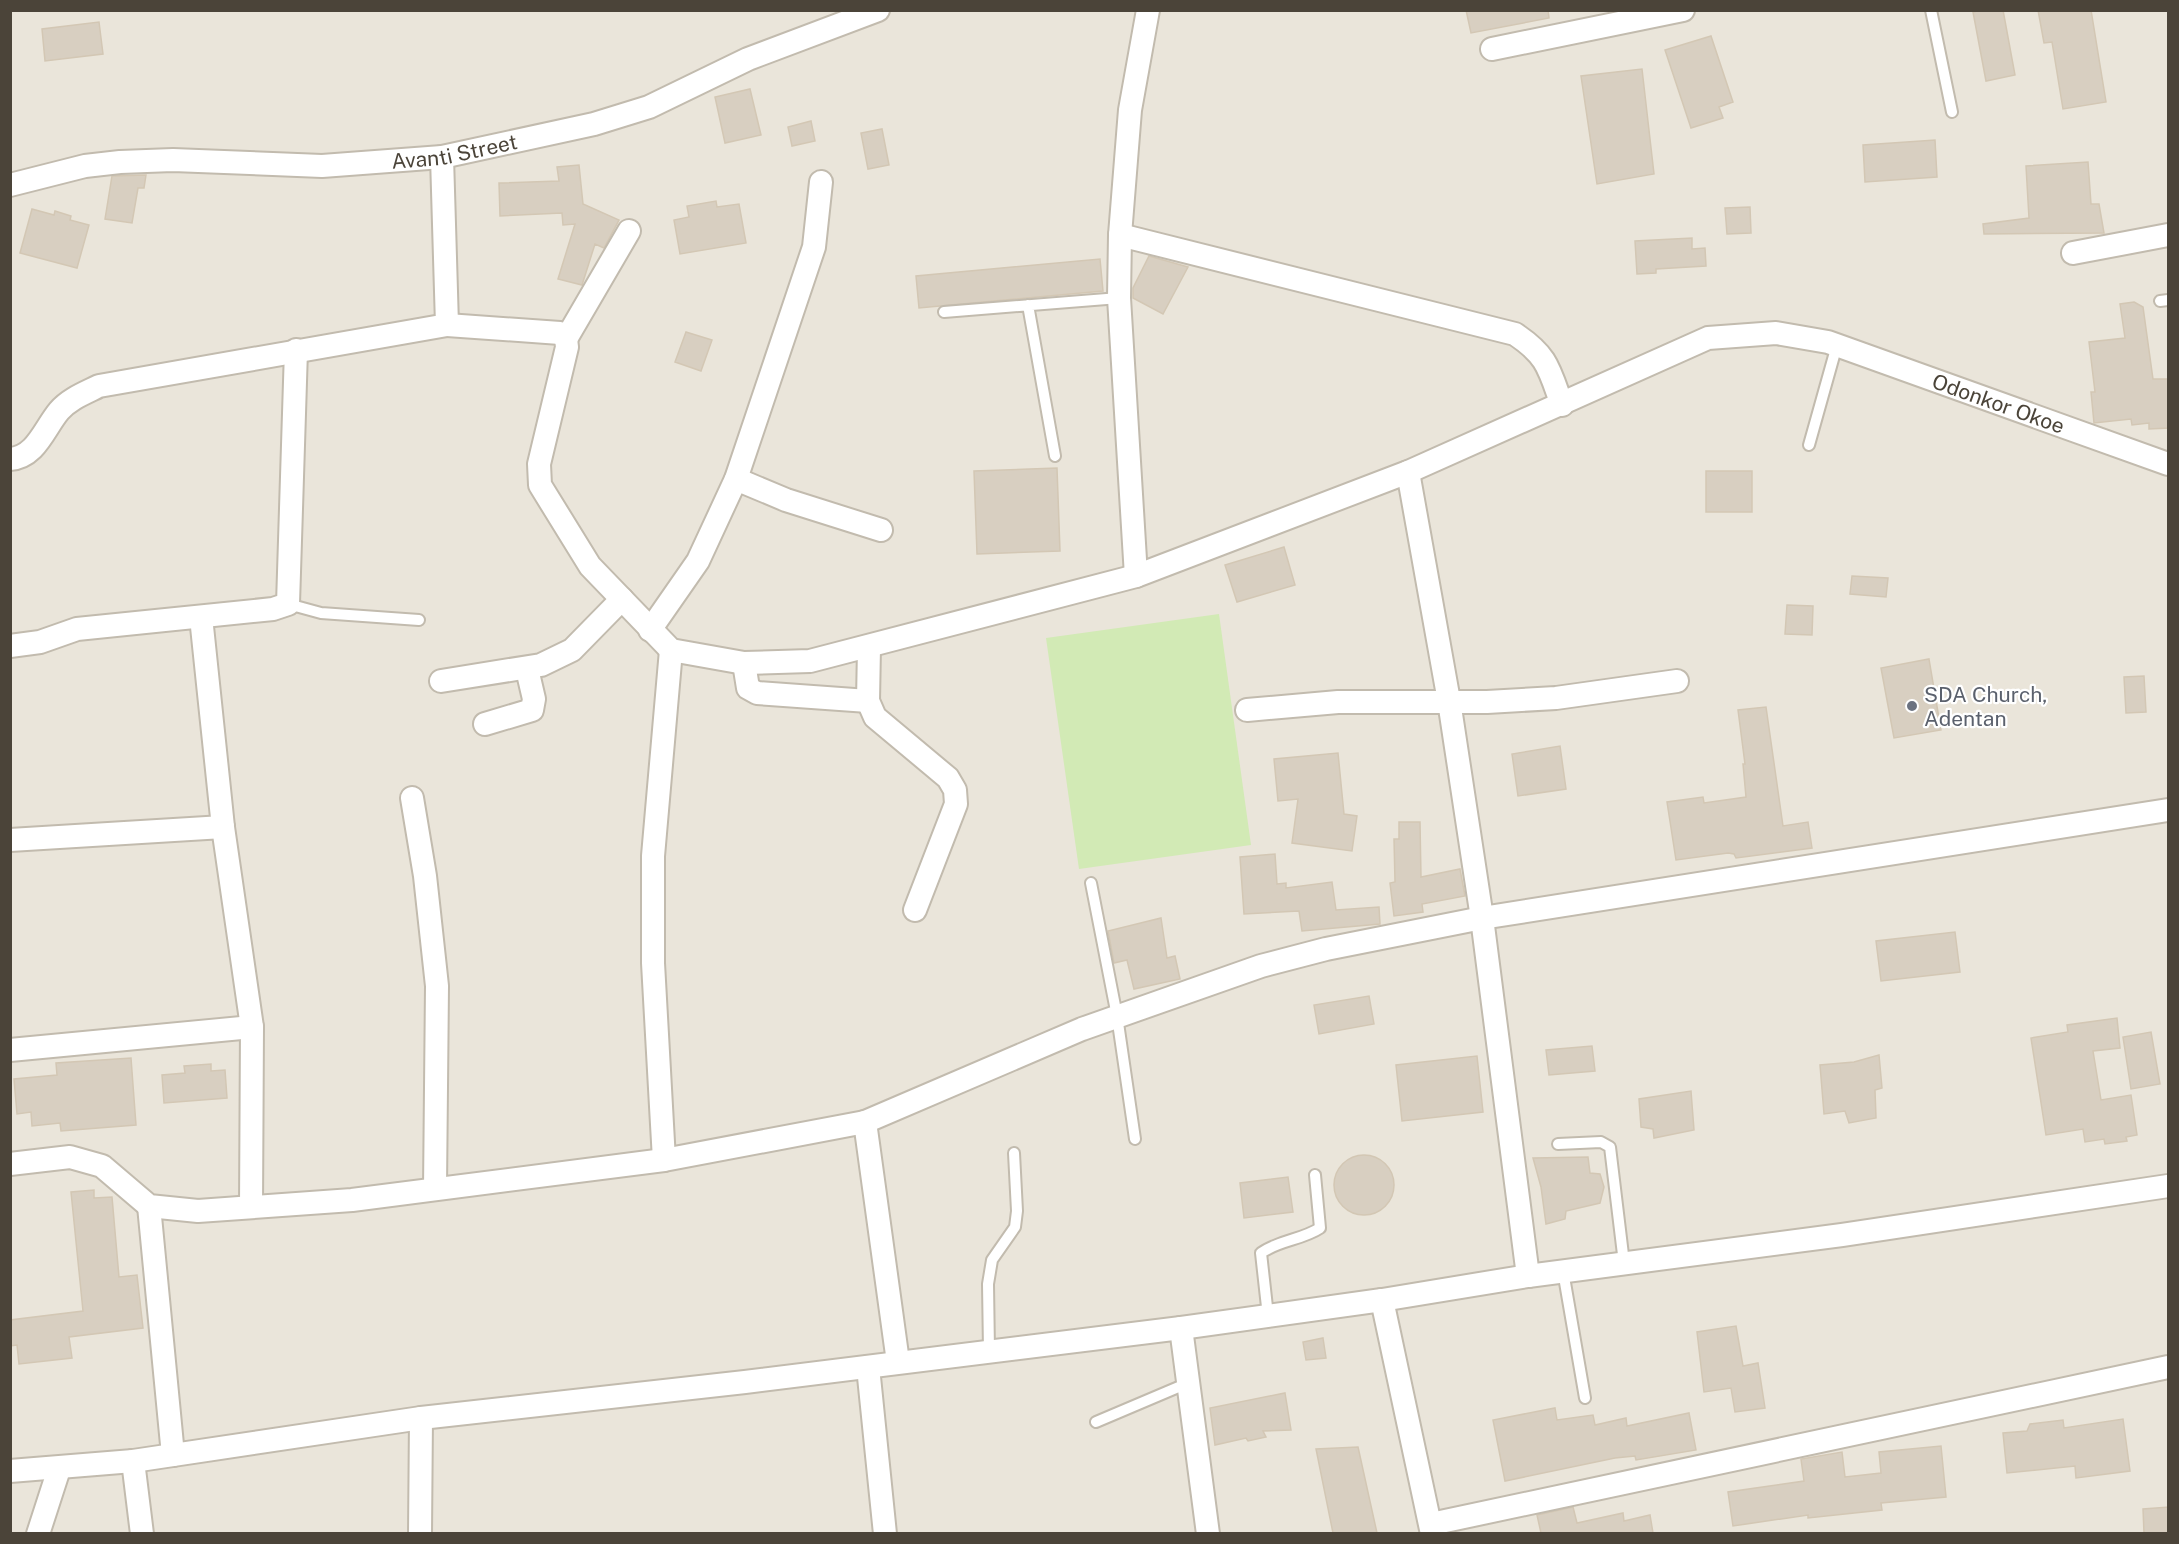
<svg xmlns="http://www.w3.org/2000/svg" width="2179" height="1544" font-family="'Public Sans',sans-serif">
<rect width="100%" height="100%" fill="#f6f3ec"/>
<path fill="#eae5da" d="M11,11H2168V1533H11Z"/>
<path fill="#d2eab5" d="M1219,614L1251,845L1079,869L1046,638Z"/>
<path fill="#d8cfc1" stroke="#d3c7b4" stroke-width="1.5" d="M1466,10H1548L1549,18L1471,33Z
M1982,10H2003L2015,75L1986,81L1973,12Z
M2038,10H2091L2106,102L2063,109L2052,42L2044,43Z
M99,22L103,54L45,61L42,29Z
M1711,36L1733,102L1719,107L1723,118L1691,128L1665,50Z
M1642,69L1654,174L1597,184L1581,76Z
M750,89L761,135L725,143L715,97Z
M811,121L815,141L792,146L788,127Z
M882,129L889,165L868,169L861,133Z
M1935,140L1937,177L1865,182L1863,145Z
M2088,162L2091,204H2099L2104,233L1984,234L1983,224L2029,218L2026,166Z
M579,165L583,204L619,220L604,248L595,244L582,285L558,279L575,224L563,225L562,213L500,216L499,183L559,181L557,167Z
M146,175L144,188H138L132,223L105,219L112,176Z
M716,201L717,207L739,204L746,243L680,254L674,220L689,217L687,206Z
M1750,207L1751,233L1727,234L1725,208Z
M32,209L54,215L55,211L71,216L70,220L89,225L77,268L20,253Z
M1692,238V249L1705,248L1706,266L1656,269V273L1637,274L1635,241Z
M1149,256L1188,267L1163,314L1133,298V288Z
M1100,259L1103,291L919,308L916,276Z
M2134,302L2143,307L2153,379H2169V428L2149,429V423L2132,425L2131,419L2094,423L2091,392H2095L2089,342L2125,338L2120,304Z
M686,332L712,340L701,371L675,362Z
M1057,468L1060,551L977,554L974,471Z
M1706,471H1752V512H1706Z
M1284,547L1295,585L1237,602L1225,565Z
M1852,576L1888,578L1886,597L1850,594Z
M1787,605L1813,606L1812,635L1785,634Z
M1929,659L1941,730L1894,738L1881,668Z
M2144,676L2146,712L2126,713L2124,677Z
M1766,707L1783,826L1808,822L1812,848L1736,858L1734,854L1728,853L1676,860L1667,802L1703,797L1704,803L1746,797L1743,764H1745L1738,710Z
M1560,746L1566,789L1518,796L1512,754Z
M1338,753L1344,814L1357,816L1352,851L1292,843L1298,799L1278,801L1274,759Z
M1399,822H1420L1421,877L1460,869L1465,896L1422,904L1423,912L1394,916L1390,883L1395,882L1394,839H1399Z
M1275,854L1277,884L1286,883V888L1332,882L1336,910L1379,907L1380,924L1302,931L1299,911L1244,914L1240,857Z
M1161,918L1167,958L1175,956L1180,979L1134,989L1127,960L1114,963L1108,931Z
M1955,932L1960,972L1881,981L1876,941Z
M1369,996L1374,1024L1319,1034L1314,1005Z
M2117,1018L2120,1048L2093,1051L2101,1100L2131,1095L2137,1135L2126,1137L2127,1141L2105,1144L2104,1139L2085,1142L2083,1129L2046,1135L2031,1038L2068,1032L2067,1025Z
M2151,1032L2160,1084L2131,1089L2123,1037Z
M1592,1046L1595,1071L1549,1075L1546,1050Z
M1879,1055L1882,1088L1875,1090L1876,1118L1849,1123L1845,1111L1824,1114L1820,1065L1854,1062Z
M1477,1056L1483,1112L1402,1121L1396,1065Z
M131,1058L136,1125L61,1131L60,1123L32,1126L31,1112L17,1114L14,1079L57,1075L56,1063Z
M211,1064V1071L225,1070L227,1098L164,1103L162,1075L185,1073L184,1066Z
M1691,1091L1694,1130L1654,1138L1653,1129L1641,1127L1639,1099Z
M1334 1185a30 30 0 1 1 60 0a30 30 0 1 1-60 0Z
M1588,1157L1590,1173L1600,1174L1604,1187L1600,1203L1566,1211L1565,1219L1546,1224L1541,1187L1533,1158Z
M1288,1177L1293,1212L1244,1218L1240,1183Z
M94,1190V1198L112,1197L119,1277L137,1275L143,1328L69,1337L72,1358L19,1364L17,1345L10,1346V1320L83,1311L71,1192Z
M1736,1326L1743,1366L1758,1363L1765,1408L1735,1412L1731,1388L1704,1392L1697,1332Z
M1323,1338L1326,1358L1306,1360L1303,1342Z
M1285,1393L1291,1430L1263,1431L1266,1437L1248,1441L1246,1438L1215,1445L1210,1408Z
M1555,1408L1557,1420L1593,1415L1595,1425L1626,1418L1627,1426L1689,1413L1696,1450L1636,1460L1635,1456L1615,1458L1505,1481L1493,1420Z
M2123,1419L2130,1471L2076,1478L2075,1466L2007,1473L2003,1433L2027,1431L2030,1424L2063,1420L2064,1428Z
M1941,1446L1946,1497L1881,1503L1882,1510L1808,1518V1515L1733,1526L1728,1492L1804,1481L1801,1459L1842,1452L1845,1477L1881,1473L1879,1452Z
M1358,1447L1377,1533H1333L1316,1449Z
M1573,1507L1577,1523L1623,1513L1624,1521L1650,1515L1653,1533H1541L1537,1515Z
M2169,1507V1533H2144L2143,1509Z"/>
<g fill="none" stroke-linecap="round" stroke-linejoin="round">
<defs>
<path id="service" d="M1931,10L1952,112
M2160,301L2168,300
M1028,305L1055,456
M944,312L1119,298
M1809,445L1837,345
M288,604L321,613L419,620
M1091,883L1117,1016L1135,1139
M1558,1144L1601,1142L1610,1147L1624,1263
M1563,1271L1585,1398
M1268,1316L1261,1253C1279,1240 1302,1240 1320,1228L1315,1175
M989,1351L988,1284L992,1260L1015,1227L1017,1211L1014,1153
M1096,1422L1188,1383"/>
<g id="minor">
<path d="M1492,49L1683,10"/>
<path id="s1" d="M10,185L85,166L120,162L173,160L322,166L442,157L594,124L649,107L748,59L878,10"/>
<path d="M1120,235L1515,334C1548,356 1549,369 1562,405"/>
<path d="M2073,253L2168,235"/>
<path id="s2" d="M447,325L560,333L566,339L567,347L539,464L540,485L590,566L671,650L744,663L810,661L1136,576L1408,472L1708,338L1776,333L1828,342L2168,464"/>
<path d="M566,339L629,231"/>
<path d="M10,459C36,457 44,429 59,411C69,399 85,393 99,386L447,325L442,157"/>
<path d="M1408,472L1449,701L1482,918L1528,1276"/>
<path d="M736,479L786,500L881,530"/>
<path d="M1136,576L1119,298L1120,235L1130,110L1148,10"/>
<path d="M201,617L223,827L252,1027L251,1207"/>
<path d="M650,630L698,561L736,479L814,247L821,182"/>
<path d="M10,646L40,642L77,629L273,609L288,604L296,350"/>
<path d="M869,647L868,701L875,717L948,778L955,790L956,804L915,910"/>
<path d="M744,663L748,688L757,693L868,701"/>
<path d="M441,681L541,665L572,650L622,599"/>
<path d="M1247,710L1338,702H1487L1556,698L1677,681"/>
<path d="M485,724L532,710L534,699L527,669"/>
<path d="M412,798L425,876L437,986L435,1189"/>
<path d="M10,840L223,827"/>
<path d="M10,1050L252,1027"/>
<path d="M865,1122L898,1362"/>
<path d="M664,1160L653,963V856L671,650"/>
<path d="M10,1164L70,1157L102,1166L149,1206L198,1211L352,1200L664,1160L865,1122L1082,1029L1261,966L1326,949L1482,918L2168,810"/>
<path d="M149,1206L173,1455"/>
<path d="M1382,1300L1432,1534"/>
<path d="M1181,1328L1208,1534"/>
<path d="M868,1367L885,1534"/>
<path d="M133,1461L142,1534"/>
<path d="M10,1471L133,1461L421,1418L745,1382L1181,1328L1382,1300L1528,1276L1842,1235L2168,1186"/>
<path d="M1431,1524L2168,1367"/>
<path d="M38,1534L59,1469"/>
<path d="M420,1534L421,1418"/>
</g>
</defs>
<use href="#service" stroke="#c2bbae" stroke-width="14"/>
<use href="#minor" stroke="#c2bbae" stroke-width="26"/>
<use href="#service" stroke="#fff" stroke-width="10"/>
<use href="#minor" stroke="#fff" stroke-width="22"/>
</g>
<circle fill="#6b7280" stroke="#fff" stroke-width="2" cx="1912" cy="706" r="6"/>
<g text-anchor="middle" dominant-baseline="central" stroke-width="4.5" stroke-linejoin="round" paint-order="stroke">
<g font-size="21" fill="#4b4439" stroke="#fff">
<text stroke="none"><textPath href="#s1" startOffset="448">Avanti Street</textPath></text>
<text stroke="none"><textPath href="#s2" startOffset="1882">Odonkor Okoe</textPath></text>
</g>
<g font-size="21" fill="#5b616d" stroke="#fff" text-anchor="start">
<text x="1924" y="694">SDA Church,<tspan x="1924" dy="24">Adentan</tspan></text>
</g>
</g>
<rect width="2179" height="1544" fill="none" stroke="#4b4439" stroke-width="24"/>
</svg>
